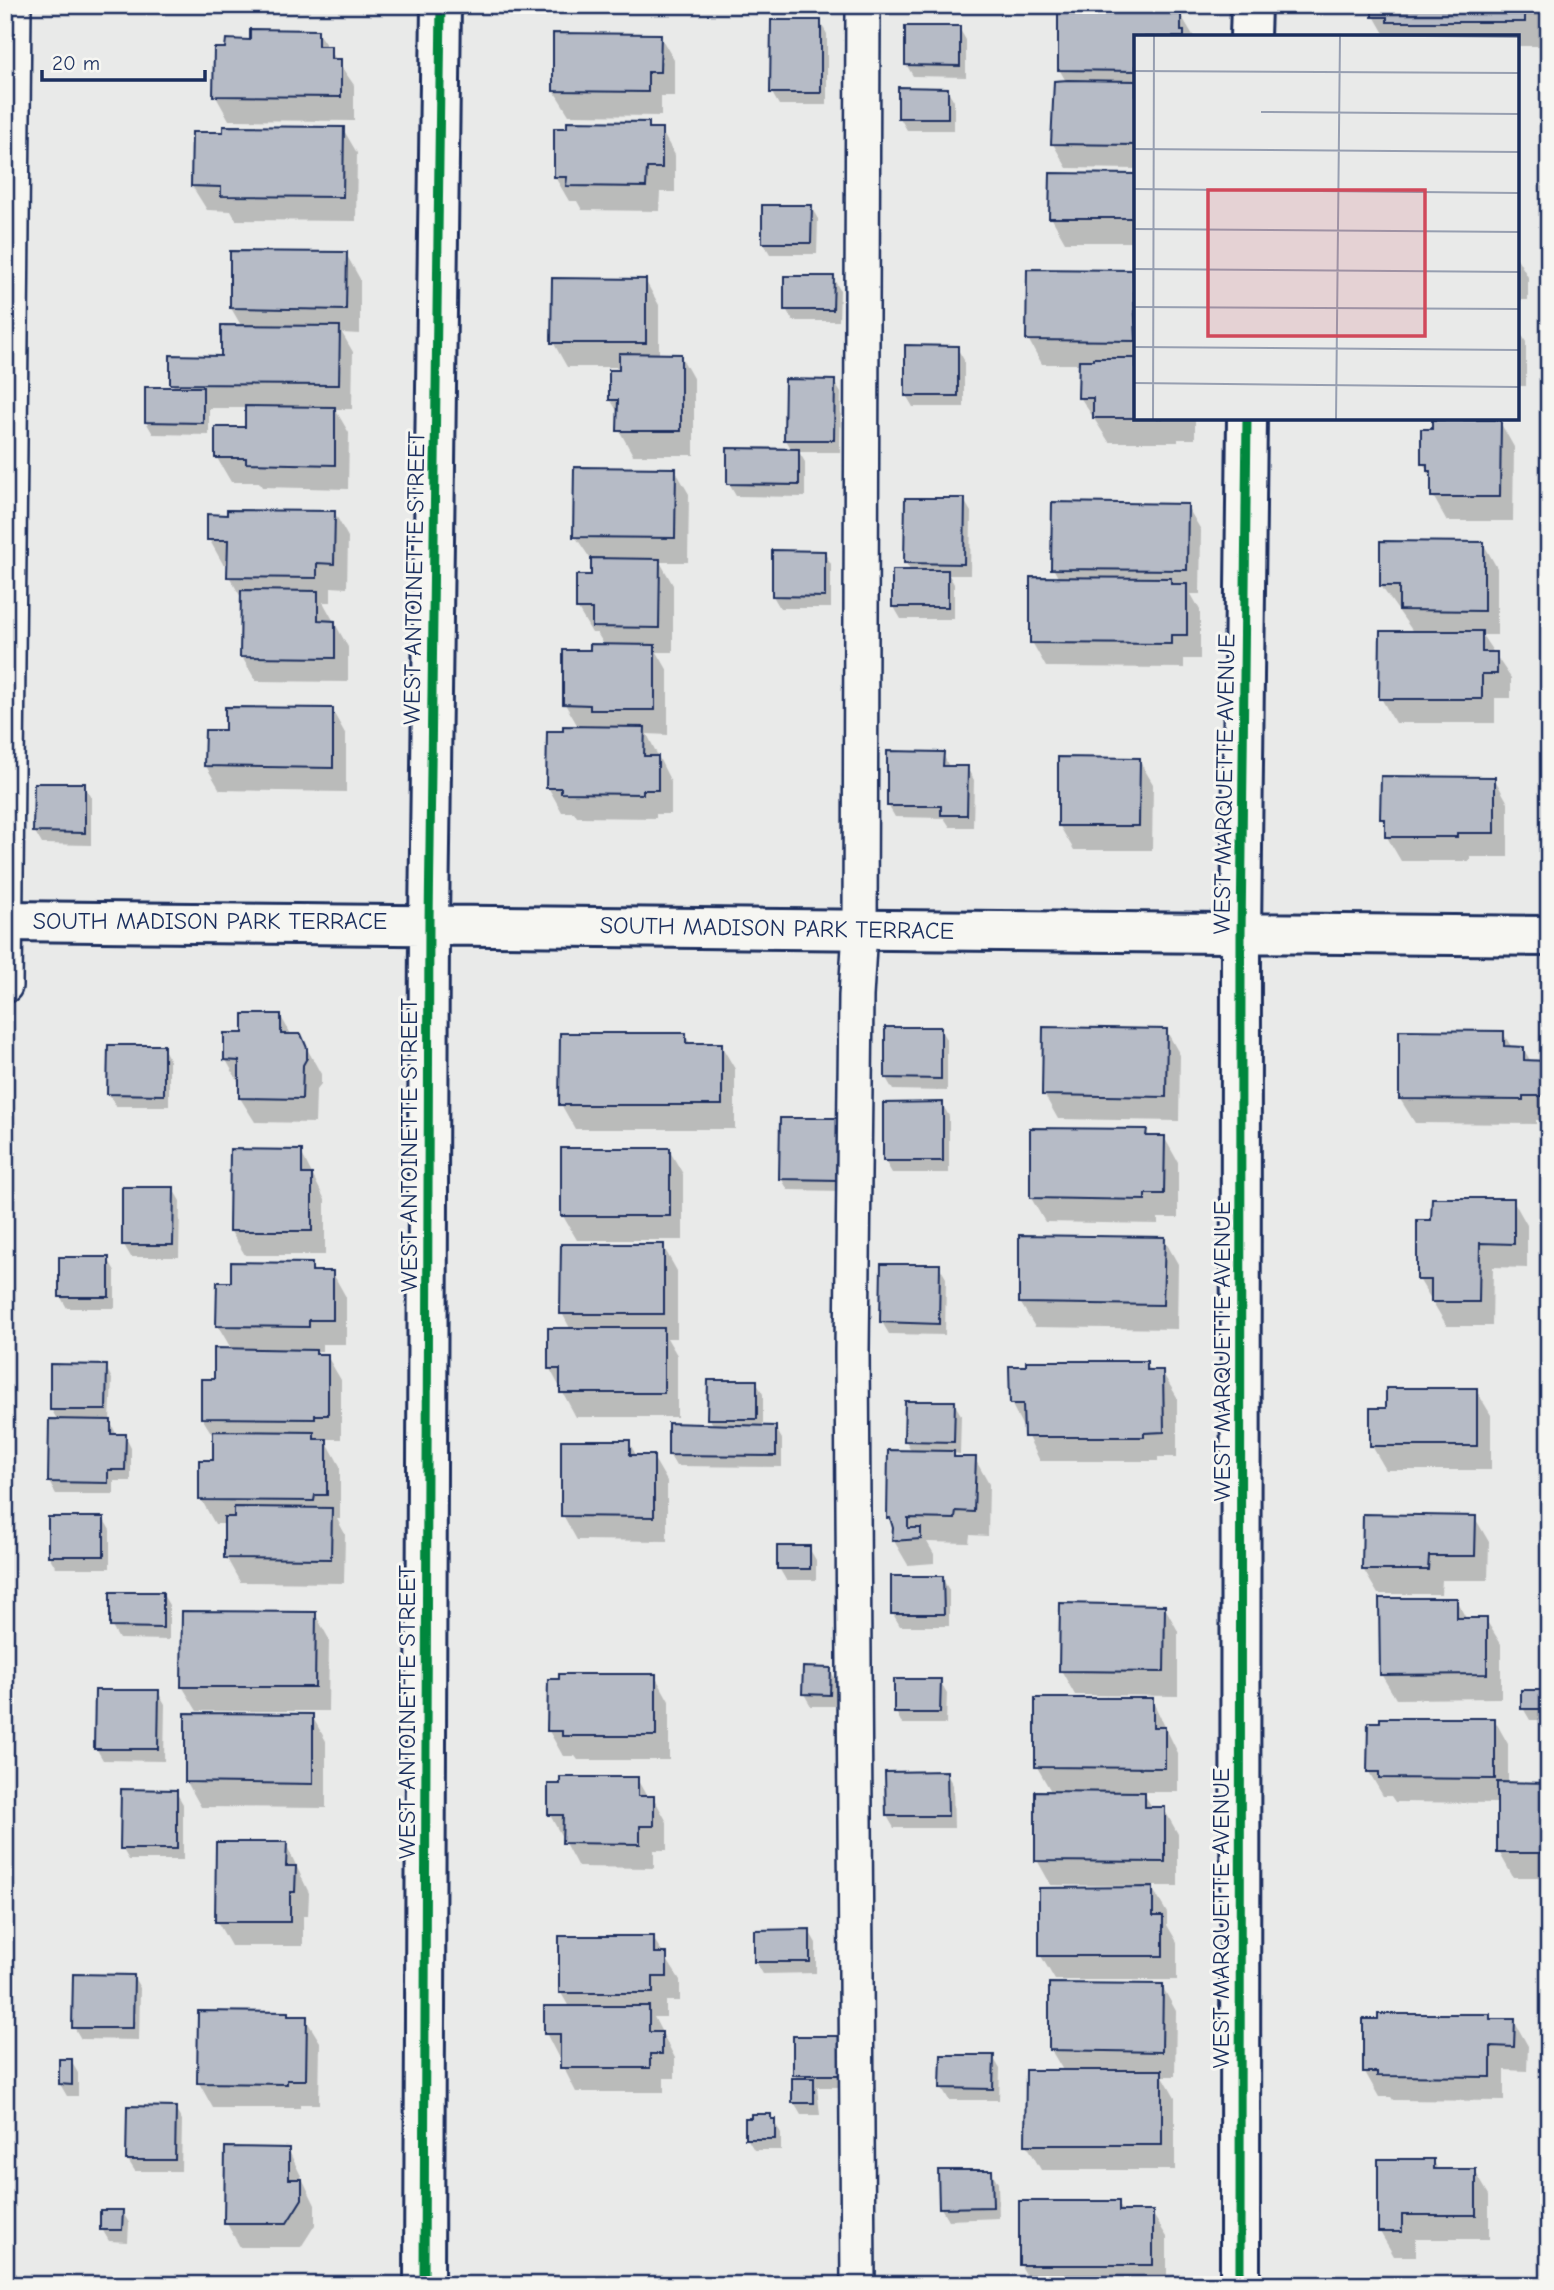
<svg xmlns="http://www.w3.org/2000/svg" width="1554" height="2290" font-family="'Comic Neue',sans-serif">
<rect width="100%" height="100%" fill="#e9eae9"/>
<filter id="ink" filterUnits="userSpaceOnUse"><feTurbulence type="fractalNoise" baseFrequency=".0143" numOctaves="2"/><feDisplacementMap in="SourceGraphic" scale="14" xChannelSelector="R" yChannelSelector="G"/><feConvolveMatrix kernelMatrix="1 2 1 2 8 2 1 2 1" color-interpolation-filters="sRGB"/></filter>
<g filter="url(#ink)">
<path fill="#0003" d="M1048,5H1193V10H1178L1194,37H1136V169L1067,168L1053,144L1067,83L1059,69V9H1050Z
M1374,5H1549V9H1539V46H1517V37H1386L1374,16Z
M820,22L827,34V105H779L772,93Z
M959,28L966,40V77L913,76L906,64Z
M317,32L354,85V121L229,120L215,95L252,42Z
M660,36L674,60V96H661V116L569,115L554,91Z
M1517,80L1518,81V149H1517Z
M947,89L954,101V130H907L900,118Z
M648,124L652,130H661L675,155V192H660L659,211L582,210L577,201H569L555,177Z
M343,129L357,153L356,221L236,220L231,211L207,210L192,186Z
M1136,176V242H1065L1051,217Z
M811,207L818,219L817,254H770L763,242Z
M346,254L360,279V334L342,333L353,352L352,409H335L349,433L348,489L262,487L259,482H231L217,458L247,428V408H209V435L153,434L146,422L175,389L172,383L223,357L242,327L231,308Z
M1517,258L1528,277V300H1519L1518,312Z
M1132,271L1136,278V418H1195V439H1178V442H1109L1080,397L1081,364H1042L1028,339Z
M833,278L840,290L839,321H793L786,309Z
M645,280L659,305V355H680L694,380V455H633L619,430V414L610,399L620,367H567L553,342Z
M1517,327L1526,342V386H1517Z
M957,348L964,360V407H913L906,395Z
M834,382L841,393L840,452H799L805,462V497L736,496L729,484L792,450L786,440Z
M1500,422L1514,447L1513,521H1447L1433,496V481L1423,463Z
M675,470L689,494L688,562H660L673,585V652H657L668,671V735L647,734L671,782V814H656V818L577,817L574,812H562L548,787L565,733L579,728L565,704L591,652L605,646L597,633H592L578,609L592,577V561L575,536Z
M964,500L971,512L970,575H949L954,584V619H901L894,607L911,572L906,563Z
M1187,506L1201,530L1200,594H1191L1200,610V659H1184V668L1046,667L1032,642L1059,579L1053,568Z
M334,512L348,537L347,588L331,587V602H323L348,647V682L256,681L242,657L243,601L229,576V564H223L209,539Z
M1483,543L1497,568V635H1482L1511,678V698H1495V723H1395L1381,698L1414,633L1381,586Z
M824,552L831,564V608H780L773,596Z
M332,710L346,735V792L220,790L206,766L227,732Z
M943,754L949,767L967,768L974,780L973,827H950L944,818L895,817L888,805Z
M1139,760L1153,784L1152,850H1074L1059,825Z
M1494,778L1508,803V857H1470V861H1401L1387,837V828L1381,818Z
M84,785L91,797V845L42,844L35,832Z
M280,1015L292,1036H300L321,1074V1084L316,1090L315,1123L255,1122L240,1098V1085L226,1060L245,1035Z
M940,1029L947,1041V1091L893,1090L886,1078Z
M1166,1030L1180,1055L1179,1121L1058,1119L1044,1094Z
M1503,1033L1512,1048H1523L1531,1062L1546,1063L1549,1067V1120H1536V1124L1415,1123L1400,1099Z
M685,1035L691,1045H721L735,1069V1129H575L561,1104Z
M163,1047L169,1059V1106H116L109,1094Z
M942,1104L949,1116V1173H892L885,1161Z
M1146,1131L1150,1137H1164L1178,1162V1218H1158V1224L1045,1222L1031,1198Z
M845,1132V1191L788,1190L781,1178Z
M669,1150L683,1174V1240H577L563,1216Z
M301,1152L325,1200V1255H245L230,1230Z
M173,1189L180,1201L179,1257H131L124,1245Z
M1513,1200L1527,1225V1268L1493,1267L1492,1326H1447L1419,1279L1433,1222Z
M1164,1239L1178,1264L1177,1329L1035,1327L1020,1302Z
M663,1246L677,1271V1338H667L677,1355V1417H576L550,1369L571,1330L562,1313Z
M108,1259L115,1271V1308H67L60,1296Z
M311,1265L315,1272H332L346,1297V1344H322V1351H315L318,1356H327L341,1380V1439H328V1444L340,1466V1519H337L345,1534L344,1583L240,1582L226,1557V1524H215L201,1499L215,1462V1439L202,1418L216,1380L232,1350L218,1326L233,1284Z
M939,1266L946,1278L945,1335L889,1334L882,1322Z
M1146,1363L1152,1372H1162L1177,1397V1457H1158V1461H1040L1011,1403Z
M106,1367L112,1379L110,1421L117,1436H125L131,1448V1481H114V1494H56L49,1482L58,1421L51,1409Z
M756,1382L763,1394V1427H775L782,1439V1467L676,1466L669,1454L714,1426L709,1418Z
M1476,1390L1491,1415V1470H1386L1372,1446L1388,1409Z
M954,1403L961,1415L960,1454L954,1453L957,1459H975L989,1484L988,1536L970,1535L969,1543L927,1542L934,1554V1563L908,1565L894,1541L895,1528L888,1517L912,1452L906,1441Z
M629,1442L637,1457H653L667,1481V1541L577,1540L563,1515Z
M103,1518L110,1530V1568H56L49,1556Z
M1475,1518L1489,1542L1488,1580H1442L1441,1594H1378L1363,1569Z
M809,1548L816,1560V1580H786L779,1568Z
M942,1578L949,1590V1626H900L893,1614Z
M162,1593L169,1605V1640L119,1639L112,1627Z
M1456,1600L1467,1620H1486L1501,1644V1698L1396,1699L1381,1674Z
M1164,1606L1178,1631V1696L1075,1695L1061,1670Z
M315,1614L329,1639L328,1711H197L182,1686Z
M830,1670L837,1682L836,1706H811L804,1694Z
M655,1676L669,1701V1760H578L575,1756H563L549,1731Z
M940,1681L947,1693L946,1724H902L896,1712Z
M158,1692L165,1704L164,1761L103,1760L96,1748Z
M1545,1692L1549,1698V1720H1530L1523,1708Z
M1152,1700L1178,1753V1792H1143L1153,1809H1164L1178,1834V1886H1151L1167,1913V1925L1177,1942V1980H1055L1041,1956L1145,1889V1886L1051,1885L1037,1860L1052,1793L1037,1767Z
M312,1716L326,1741V1808L201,1807L187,1782Z
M1494,1719L1508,1744V1784L1549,1785V1877H1513L1499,1852V1803L1395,1802L1391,1796H1383L1369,1772Z
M946,1773L953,1785L954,1828H894L887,1816Z
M637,1779L647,1797H653L667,1822V1850H654V1868L578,1867L550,1815V1786Z
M176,1792L183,1804V1860H129L122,1848Z
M286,1844L309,1893L308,1916H303V1946H231L217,1921Z
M809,1931L816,1943V1973L763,1974L756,1962Z
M653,1938L680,1980V2001H666V2017H654L675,2058V2078H664V2092H576L546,2033L569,2007L561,1993Z
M133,1976L140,1988L139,2040L81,2039L74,2027Z
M1162,1986L1176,2011L1175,2076H1163L1175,2097V2170H1041L1027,2145L1028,2071L1064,2072L1051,2050Z
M200,2013L287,2014L290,2018H305L320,2042L319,2104H300V2108H213L199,2083Z
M1489,2016L1492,2021H1514L1528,2046L1527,2071L1504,2070V2101L1393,2100L1391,2097H1379L1365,2072Z
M840,2038L846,2087H817L820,2115H801L794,2103L798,2080L795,2075Z
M993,2057L1000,2069L999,2100H949L942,2088Z
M71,2061L78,2073V2096H67L60,2084Z
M175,2109L182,2121L181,2171H135L128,2160Z
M770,2116L781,2133V2150H754L747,2138Z
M288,2149L315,2205V2225L301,2247H240L226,2222Z
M1433,2160L1439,2171H1475L1489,2195V2239H1416V2256H1394L1380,2232Z
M991,2171L998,2183L999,2218L948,2220L941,2208Z
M1118,2203L1124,2213H1152L1167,2237V2285H1032L1020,2264Z
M122,2211L129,2223L128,2242L109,2241L102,2229Z"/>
<path fill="#b6bbc6" stroke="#1b2f5e" stroke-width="2" d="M1372,5H1525V22H1387V17H1372Z
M1058,10L1181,11V31H1184V37H1136V71L1058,70Z
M771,20H821V93H770Z
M905,26H960V66L905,65Z
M250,29L318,30V46H331V59H341V97L213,96L214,48H225L226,39L250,40Z
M553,33L661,34L660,72H648V92L553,91Z
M1068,80L1136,81V145L1051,144L1054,81Z
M898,87L948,88V118H898Z
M567,121L649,122V128H662V168H647L646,187L566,186L567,177H554V128H567Z
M223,126L344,127L343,197L221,196V187L191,186L192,132H223Z
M1547,159H1549V225H1546Z
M1050,173L1136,174V218H1049Z
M762,205H812L811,243H762Z
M230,251L347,252L346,310L230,308Z
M1027,269L1133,270L1136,341L1026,340Z
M784,276H834L833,310H784Z
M552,278L646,279V343H551Z
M221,325L340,326L339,385L170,384V355L221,356Z
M905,345L958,346V396H905Z
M619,353L681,354V431H617L618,400H609V370H619Z
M1093,358H1136V418H1165H1093V398H1078L1079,360H1093Z
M785,379L835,380L834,440H784Z
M145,387H203V423L145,422Z
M245,406L335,407V465L246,463V458H215V427H245Z
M1432,420H1501L1500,497H1431V471H1427V464H1421V429H1432Z
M727,448L799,449V485L727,484Z
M574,467L676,468L675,538L573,537Z
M905,498H965L964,564L904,563Z
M1052,502L1188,504L1187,570L1051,569Z
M227,510L335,511L334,564L317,563V578L227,577L228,540H207V514L227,515Z
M1380,541L1484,542V611L1399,610V586H1380Z
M772,550L825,551V597L772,596Z
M591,558L660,559L659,628L592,627V609H576V575H591Z
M892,570H948V607H892Z
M1030,577L1171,578V584H1187V635H1171V644L1030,643Z
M241,590L318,591V620L335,621V658L240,657Z
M1380,631H1482V652H1497V674H1482V699H1379Z
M590,644L655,645V710H590V705L563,704V650H590Z
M225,707L333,708V768L204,766L205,730H225Z
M563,726L645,727L644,756H658V790H643V794L561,793V788H546L547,731H563Z
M887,751L944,752L943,766H968L967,815H941V806H887Z
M1058,757L1140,758L1139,826H1058Z
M1381,776L1495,777V833H1457V837H1385V819H1380Z
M34,783H85V833L33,832Z
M243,1014H281V1034H301L307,1048V1058L303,1065L302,1099L239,1098V1061L224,1060V1033H243Z
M885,1027H941V1079L885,1078Z
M1043,1027L1167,1029L1166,1097L1042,1095Z
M1399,1030L1504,1031V1046L1524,1047V1060L1547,1061L1546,1096H1523V1100L1399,1099Z
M560,1033H686V1043H722V1105H559Z
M108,1045H164V1095L107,1094Z
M943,1102V1161H883V1103Z
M780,1118H839V1180L779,1179Z
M1030,1128L1147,1129L1146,1136H1165L1164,1194H1145V1200L1030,1198Z
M561,1148H670V1216H561Z
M230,1149L302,1150V1174H312V1231H229Z
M122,1187H174L173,1245H122Z
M1432,1198H1514V1244L1480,1243L1479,1302H1431V1280H1417V1220H1431Z
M1019,1235L1165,1237L1163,1305L1019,1303Z
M561,1244H664V1314H560Z
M59,1257H109V1297H59Z
M231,1262L312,1263V1271H333V1320H309V1327L216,1326L217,1282H231Z
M881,1264H940L939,1324L880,1322Z
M548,1328H664V1393H560V1369H548Z
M214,1348L316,1350V1354H328V1415H315V1419L201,1418V1379H214Z
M1026,1361H1147V1370H1163L1164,1432L1144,1433V1437H1024L1023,1404H1010L1009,1366H1026Z
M50,1364L107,1365L106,1410H50Z
M708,1380H757V1419H707Z
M1386,1388H1477V1446H1370V1408H1386Z
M905,1401H955L954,1442L904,1441Z
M49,1419L111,1420V1434H126L125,1470H108V1483L48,1482Z
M668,1423L776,1426V1456L668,1455Z
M213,1431L314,1432V1439H327V1495H315L314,1501L199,1500V1460H213Z
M561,1440H630V1455H654V1517L561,1516Z
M888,1450L954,1451V1457H976L974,1512L956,1511L955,1519L908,1518V1528H921V1539L892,1541L893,1528L890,1518H887Z
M234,1507L332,1508L331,1559L224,1558V1517H234Z
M1363,1514L1476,1516L1475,1556H1429L1428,1570H1362Z
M48,1517H104V1556H48Z
M777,1546H810V1569H777Z
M891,1576H943L944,1614H891Z
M110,1592H163V1628L110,1627Z
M1379,1598H1457V1618H1487V1674L1380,1675Z
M1060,1603L1165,1605L1164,1672L1059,1671Z
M182,1611L316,1612L315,1687H181Z
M803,1667L831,1668L830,1695L802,1694Z
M559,1674H656V1736H562V1731H547L548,1679H559Z
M894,1679H941L940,1713H894Z
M95,1690H159L158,1749H94Z
M1521,1690H1546V1709H1521Z
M1035,1698H1153V1727H1165V1768L1035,1767Z
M185,1713L313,1714V1784L185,1782Z
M1380,1718H1495V1779L1379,1778V1772H1367L1368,1722H1380Z
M947,1771L948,1816H886L885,1772Z
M560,1777H638V1796H654V1826H640V1844L562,1843L563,1815H548V1784H560Z
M1497,1782L1549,1783V1853H1497Z
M121,1789L177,1790V1849H120Z
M1035,1791L1145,1792V1807H1165V1862L1035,1861Z
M216,1842H287L286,1866H296L295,1892H290V1922H215Z
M1153,1887V1916H1163V1956H1039V1888Z
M810,1929V1962H754V1930Z
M559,1936H654V1953H667V1977H653V1993H559Z
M73,1974L134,1975L133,2028H72Z
M1049,1983L1163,1984L1162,2052L1049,2050Z
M544,2006H649V2032H662V2054H650V2068H560V2034H544Z
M198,2011L288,2012V2016H307L306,2080H287V2084L197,2083Z
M1378,2014H1490V2019H1515L1514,2047L1491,2046V2077L1377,2076V2072H1363V2019H1378Z
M793,2036H841L840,2075H793Z
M941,2055H994L993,2089L940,2088Z
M59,2059H72V2085L59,2084Z
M1026,2070H1162V2145H1025Z
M792,2078H814V2103H792Z
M127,2106L176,2107L175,2160H126Z
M751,2114H771V2119H775V2139H745V2118H751Z
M225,2147L289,2148V2179H302V2199L287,2223H224Z
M1378,2159H1434V2169H1476V2215H1402V2232H1378Z
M938,2170H992L993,2207L939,2208Z
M1019,2201H1119V2211H1153V2265H1019Z
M100,2210H123L122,2230H100Z"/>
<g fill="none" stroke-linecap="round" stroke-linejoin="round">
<defs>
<path id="lane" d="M5,986L14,5
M858,2285L852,1351L856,996L860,930L863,5"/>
<path id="street" d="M1250,37L1251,5
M5,921C520,923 1034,935 1549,936
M424,2285L429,922L441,5
M1240,2285L1241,935L1247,418"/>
</defs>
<use href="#lane" stroke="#1b2f5e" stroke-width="38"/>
<use href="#street" stroke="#1b2f5e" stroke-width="44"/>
<use href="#lane" stroke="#f6f6f2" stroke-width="33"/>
<use href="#street" stroke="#f6f6f2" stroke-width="38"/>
<defs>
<path id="cycleway" d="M424,2285L429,922L441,5
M1240,2285L1241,935L1247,418"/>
</defs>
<use href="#cycleway" stroke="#f6f6f2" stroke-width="13"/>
<use href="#cycleway" stroke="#00873e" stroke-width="9"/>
</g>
</g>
<g text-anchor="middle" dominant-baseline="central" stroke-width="6" stroke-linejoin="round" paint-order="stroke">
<g font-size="24" fill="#1b2f5e" stroke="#f6f6f2">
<text transform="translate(414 578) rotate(-89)">WEST ANTOINETTE STREET</text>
<text transform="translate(1224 784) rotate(-89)">WEST MARQUETTE AVENUE</text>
<text x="210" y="921">SOUTH MADISON PARK TERRACE</text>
<text transform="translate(777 928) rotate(1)">SOUTH MADISON PARK TERRACE</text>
<text transform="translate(409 1145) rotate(-90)">WEST ANTOINETTE STREET</text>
<text transform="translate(1222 1351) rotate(-90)">WEST MARQUETTE AVENUE</text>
<text transform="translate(407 1712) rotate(-90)">WEST ANTOINETTE STREET</text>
<text transform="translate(1221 1918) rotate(-90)">WEST MARQUETTE AVENUE</text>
</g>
</g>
<g transform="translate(1134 35)">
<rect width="385" height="385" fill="#e9eae9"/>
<path fill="none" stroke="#979fb1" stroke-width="2" d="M194,0L385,2M0,36L385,38M127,77L385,79M0,114L385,117M0,154L385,158M0,194L385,197M0,234L385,237M0,272L385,274M0,312L385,315M0,348L385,352M19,385L20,0M202,385L206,0"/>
<path fill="#d1495b" fill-opacity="0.15" stroke="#d1495b" stroke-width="3.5" d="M74,155H291V301H74Z"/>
<rect width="385" height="385" fill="none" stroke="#1b2f5e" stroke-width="3.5"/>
</g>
<rect width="1554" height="2290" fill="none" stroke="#f6f6f2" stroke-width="28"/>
<rect x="14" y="14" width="1526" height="2262" fill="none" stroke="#1b2f5e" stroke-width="2.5" filter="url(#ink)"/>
<path d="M42 70v10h163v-10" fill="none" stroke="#1b2f5e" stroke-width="3.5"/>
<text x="52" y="70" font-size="21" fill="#1b2f5e" stroke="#f6f6f2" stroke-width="5" paint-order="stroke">20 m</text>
</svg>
